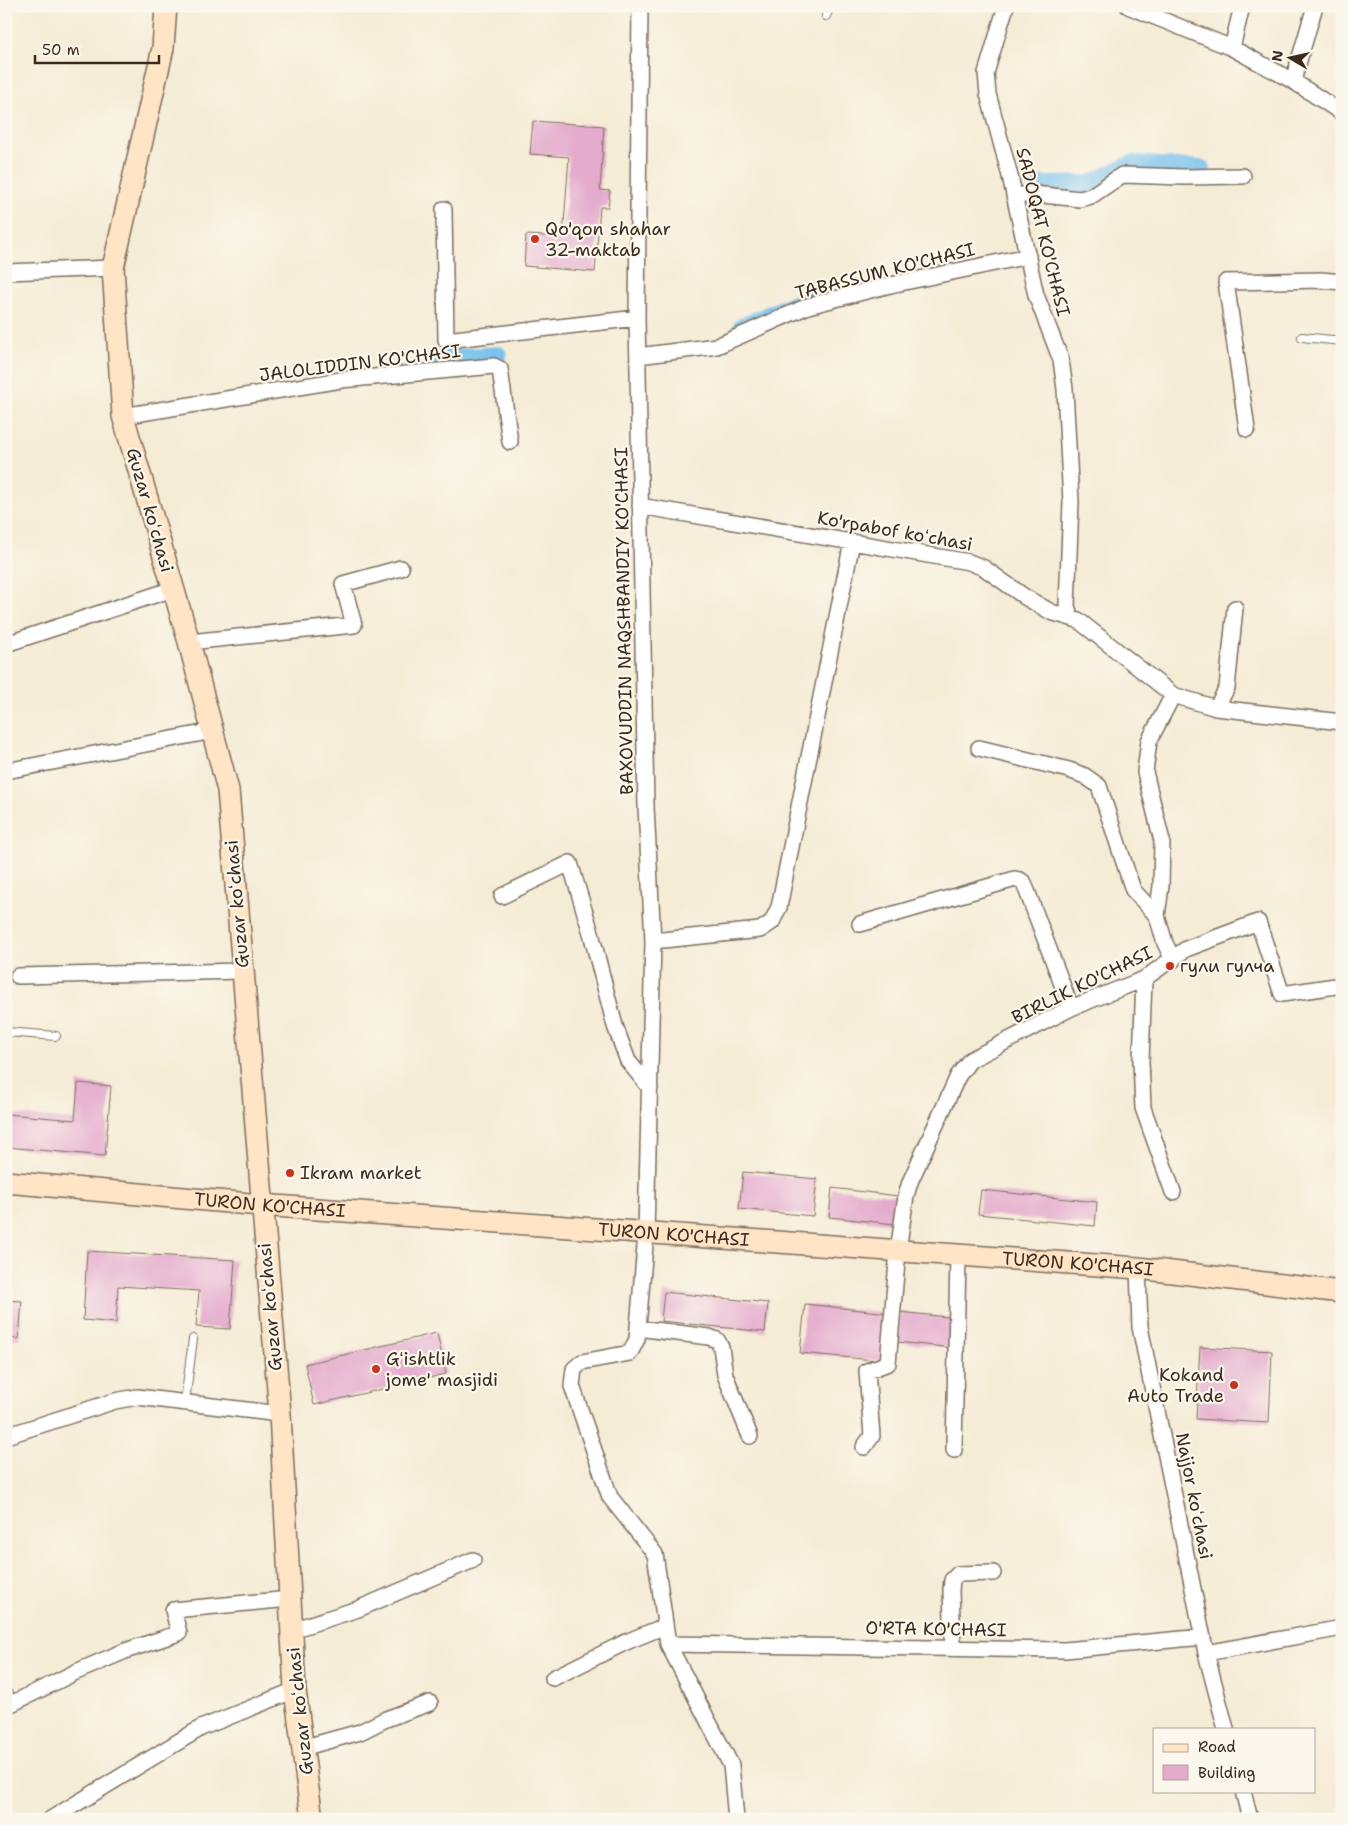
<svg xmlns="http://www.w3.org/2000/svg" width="1348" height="1825" font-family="'Shantell Sans',sans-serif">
<rect width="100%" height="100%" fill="#fbf7ec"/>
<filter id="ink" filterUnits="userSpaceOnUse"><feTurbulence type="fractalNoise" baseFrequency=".02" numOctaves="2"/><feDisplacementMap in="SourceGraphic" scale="10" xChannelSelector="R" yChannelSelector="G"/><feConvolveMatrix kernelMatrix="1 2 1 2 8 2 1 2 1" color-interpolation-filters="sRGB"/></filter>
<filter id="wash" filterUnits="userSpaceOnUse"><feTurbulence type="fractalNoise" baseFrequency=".0096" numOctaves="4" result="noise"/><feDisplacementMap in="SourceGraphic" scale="20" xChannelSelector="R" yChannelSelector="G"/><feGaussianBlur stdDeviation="1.12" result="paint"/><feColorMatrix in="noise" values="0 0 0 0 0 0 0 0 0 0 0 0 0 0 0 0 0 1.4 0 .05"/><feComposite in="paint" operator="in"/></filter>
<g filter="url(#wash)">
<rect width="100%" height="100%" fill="#f5ecd6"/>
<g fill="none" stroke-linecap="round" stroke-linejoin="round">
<path stroke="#74c0ee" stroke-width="18" d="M1040,185L1090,184L1132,164L1202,169
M742,327L788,306L816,298
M433,359L498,355"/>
</g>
<g id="blocks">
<path fill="#e4abcd" d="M533,121L604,126L600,190L610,191L608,207H600L595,272L524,266L526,235L563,237L569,157L530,154Z
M78,1083L111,1086L105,1156L6,1147V1114L75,1120Z
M743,1172L817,1179L813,1216L739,1209Z
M832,1188L898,1196L895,1224L829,1217Z
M981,1190L1097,1202L1095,1226L978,1214Z
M87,1251L235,1260L230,1329L196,1327L199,1291L118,1286L116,1323L83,1320Z
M664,1292L768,1303L765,1332L661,1321Z
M6,1300L22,1301L19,1339L6,1338Z
M805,1304L889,1313L884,1361L800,1353Z
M900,1312L956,1318L953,1348L897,1342Z
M437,1333L446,1374L314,1405L305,1364Z
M1200,1347L1272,1351L1269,1423L1196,1419Z"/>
</g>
</g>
<g filter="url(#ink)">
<use href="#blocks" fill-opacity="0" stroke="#7c6e5e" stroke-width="1"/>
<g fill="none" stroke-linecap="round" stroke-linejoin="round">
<defs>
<path id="lane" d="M826,16L830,6
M1302,337L1342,341
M6,1032L56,1036
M185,1402L193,1339"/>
<path id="street" d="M640,6L637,318L646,807L653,941L646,1234L637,1339L630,1353L582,1362L574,1369L572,1386L610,1497L655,1554L668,1644L731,1765L736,1819
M1006,6L986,73L988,94L1010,176L1036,295L1061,360L1065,389L1071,502L1067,606L1071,618
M1128,6L1232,48L1293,81L1342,113
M1232,48L1242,6
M1293,81L1315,6
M1014,196L1034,194L1080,199L1091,196L1122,175L1184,177L1243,176
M444,209L446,340L637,318
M6,272L113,268
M638,356L717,346L808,306L886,286L1028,256
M123,416L341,380L494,366L500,369L510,442
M1247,429L1226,282L1321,280L1342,282
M640,506L969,562L984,568L1025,597L1051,612L1078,620L1173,695L1216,708L1342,722
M189,642L354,625L343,584L401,568
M6,644L173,589
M1173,695L1149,741L1145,772L1162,841L1161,886L1157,916L1165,943L1173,960
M1216,708L1227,688L1235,608
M979,748L1069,770L1085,776L1099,786L1133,890L1157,916
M6,771L213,731
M502,896L570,863L591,933L615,1026L628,1061L650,1088
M860,924L1015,879L1020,880L1024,883L1071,1008
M653,941L760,930L772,922L779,907L852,542
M18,976L243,971
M1144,979L1141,1061L1143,1108L1173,1192
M1138,1268L1140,1327L1206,1653L1226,1729
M638,1328L709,1337L717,1340L721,1347L725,1375L750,1436
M6,1436L115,1401L137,1397L280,1414
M864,1447L872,1436L867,1371L888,1363L898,1251L906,1196L910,1182L958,1076L970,1060L1071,1008L1144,979L1186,949L1258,922L1282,994L1342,985
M954,1450L958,1255
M292,1630L358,1609L473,1560
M668,1644L1065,1650L1203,1637
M953,1648L951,1590L952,1580L958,1574L993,1573
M1206,1653L1342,1628
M553,1678L626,1642L665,1626
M6,1697L9,1705L76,1672L125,1651L179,1633L173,1610L290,1599
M302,1748L360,1732L386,1719L430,1703
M1243,1791L1250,1819
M51,1819L201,1728L295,1690"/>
<g id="secondary">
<path d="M166,6L163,48L113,268L123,416L189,642L228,790L280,1414L295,1690L312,1819"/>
<path id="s1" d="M6,1182L261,1205L1138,1268L1342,1292"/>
</g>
</defs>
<use href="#lane" stroke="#7c6e5e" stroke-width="10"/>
<use href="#street" stroke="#7c6e5e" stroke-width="18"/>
<use href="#secondary" stroke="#7c6e5e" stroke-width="24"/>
<use href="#lane" stroke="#fff" stroke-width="8"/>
<use href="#street" stroke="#fff" stroke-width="15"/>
<use href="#secondary" stroke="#ffe4c6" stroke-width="21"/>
</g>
</g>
<g fill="#c8321e" stroke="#fbf7ec" stroke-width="2">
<circle cx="535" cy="239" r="5"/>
<circle cx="1170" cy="966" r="5"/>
<circle cx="290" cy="1173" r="5"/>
<circle cx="376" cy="1369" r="5"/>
<circle cx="1234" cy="1385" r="5"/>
</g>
<g text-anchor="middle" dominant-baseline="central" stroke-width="4.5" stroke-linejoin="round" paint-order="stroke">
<g font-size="18" fill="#3b2a1e" stroke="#fbf7ec" text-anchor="start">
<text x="545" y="229">Qo'qon shahar<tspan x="545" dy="21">32-maktab</tspan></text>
<text x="1180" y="966">гули гулча</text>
<text x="300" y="1173">Ikram market</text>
<text x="386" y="1359">Gʻishtlik<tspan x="386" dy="21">jome' masjidi</tspan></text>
<text x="1224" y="1375" text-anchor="end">Kokand<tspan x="1224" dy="21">Auto Trade</tspan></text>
</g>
<g font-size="18" fill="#3b2a1e" stroke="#fbf7ec">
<text transform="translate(1043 232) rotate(76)">SADOQAT KO'CHASI</text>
<text transform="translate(885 271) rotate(-14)">TABASSUM KO'CHASI</text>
<text transform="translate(360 363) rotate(-7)">JALOLIDDIN KO'CHASI</text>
<text transform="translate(150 510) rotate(74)">Guzar koʻchasi</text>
<text transform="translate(895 531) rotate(10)">Ko'rpabof koʻchasi</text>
<text transform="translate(624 621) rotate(-91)">BAXOVUDDIN NAQSHBANDIY KO'CHASI</text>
<text transform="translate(237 904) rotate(-95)">Guzar koʻchasi</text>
<text transform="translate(1082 985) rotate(-26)">BIRLIK KO'CHASI</text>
<text stroke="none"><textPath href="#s1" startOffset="265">TURON KO'CHASI</textPath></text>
<text stroke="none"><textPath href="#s1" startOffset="670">TURON KO'CHASI</textPath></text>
<text stroke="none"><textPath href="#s1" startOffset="1075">TURON KO'CHASI</textPath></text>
<text transform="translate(270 1307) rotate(-95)">Guzar koʻchasi</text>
<text transform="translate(1194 1496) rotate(79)">Najjor koʻchasi</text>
<text transform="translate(936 1629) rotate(1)">O'RTA KO'CHASI</text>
<text transform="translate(300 1711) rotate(-96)">Guzar koʻchasi</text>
</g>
</g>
<rect width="1348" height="1825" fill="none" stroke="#fbf7ec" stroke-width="25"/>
<rect x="1153" y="1728" width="162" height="65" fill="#fbf7ec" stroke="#aea59a"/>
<rect x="1163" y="1744" width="25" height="8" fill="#ffe4c6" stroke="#aea59a"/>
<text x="1198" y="1752" font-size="15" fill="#3b2a1e">Road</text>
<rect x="1163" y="1765" width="25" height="15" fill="#e4abcd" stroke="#aea59a"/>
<text x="1198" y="1778" font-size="15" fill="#3b2a1e">Building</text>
<g transform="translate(1290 58) rotate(279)" stroke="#fbf7ec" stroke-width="4" paint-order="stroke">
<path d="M0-4L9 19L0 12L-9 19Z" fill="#3b2a1e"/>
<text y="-8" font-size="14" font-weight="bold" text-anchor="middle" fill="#3b2a1e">N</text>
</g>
<path d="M35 55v8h124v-8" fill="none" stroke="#3b2a1e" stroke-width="2.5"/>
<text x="42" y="55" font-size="15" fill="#3b2a1e" stroke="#fbf7ec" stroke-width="4" paint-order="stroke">50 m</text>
</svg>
